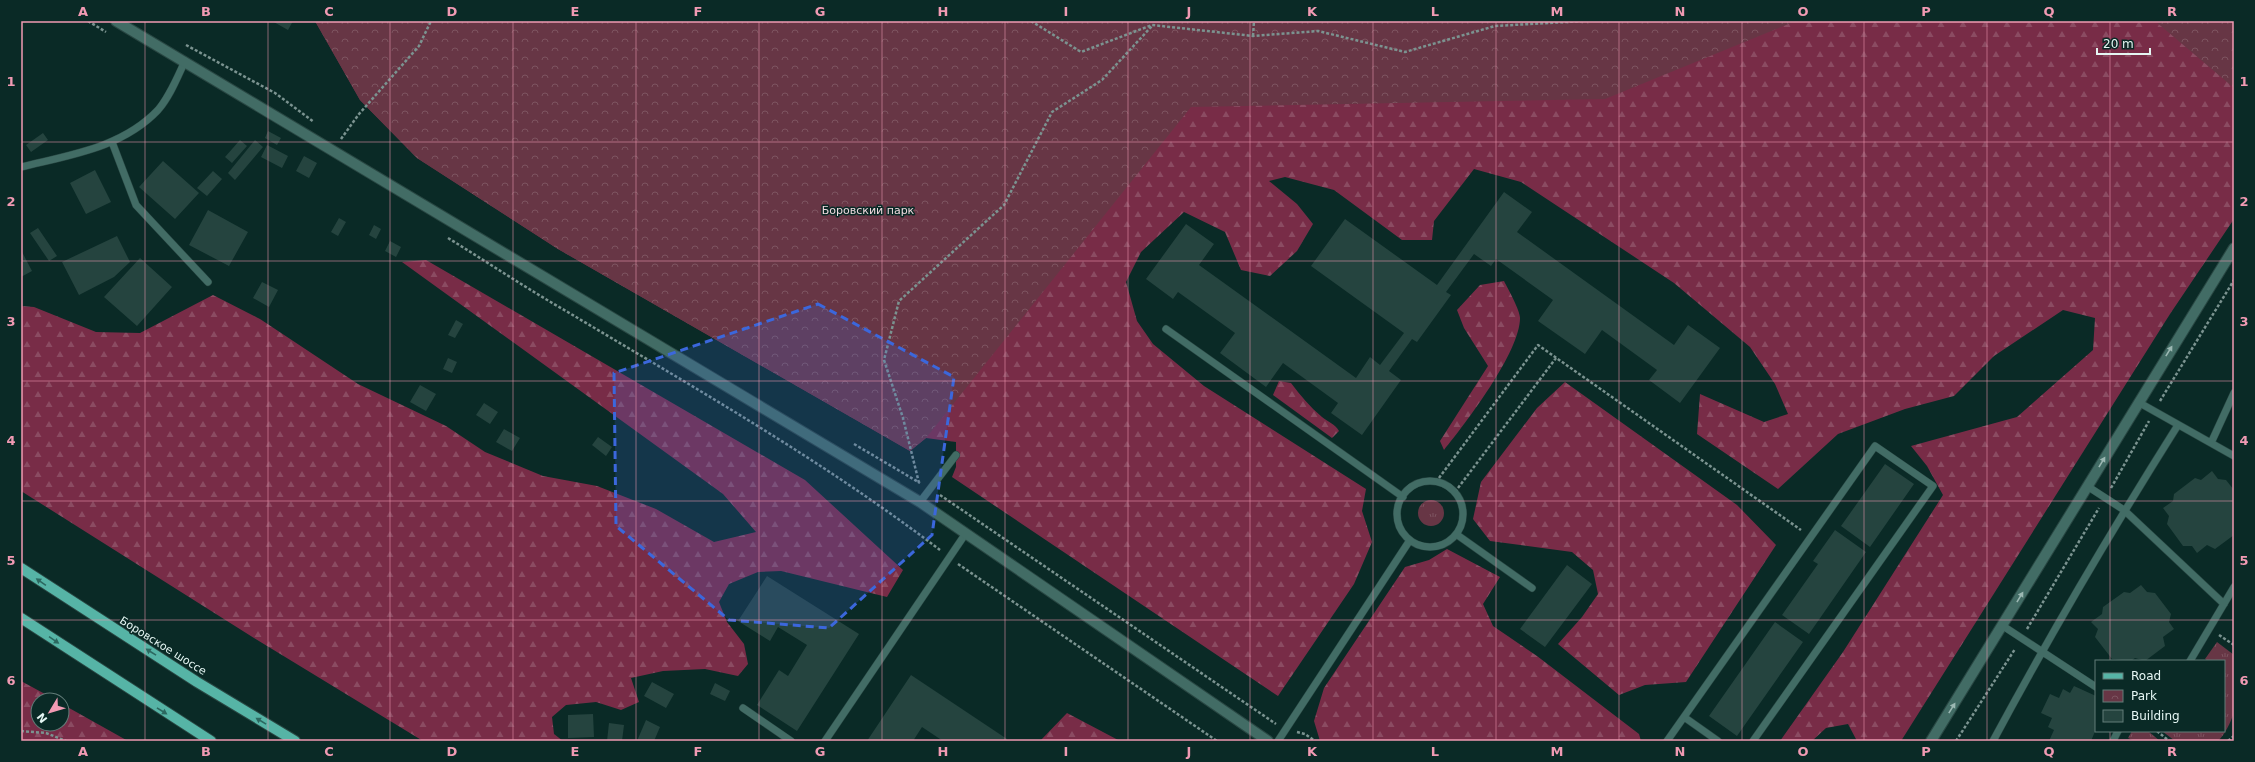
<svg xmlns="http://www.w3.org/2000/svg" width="2255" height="762" font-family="'DejaVu Sans',sans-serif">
<defs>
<pattern id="grass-tufts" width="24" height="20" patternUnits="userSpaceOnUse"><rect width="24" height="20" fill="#673645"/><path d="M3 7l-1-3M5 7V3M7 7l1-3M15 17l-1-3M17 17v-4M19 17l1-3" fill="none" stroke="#7d5460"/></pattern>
<pattern id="forest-firs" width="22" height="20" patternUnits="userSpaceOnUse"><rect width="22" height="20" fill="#782c47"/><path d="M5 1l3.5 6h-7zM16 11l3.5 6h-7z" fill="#8b4b62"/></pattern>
<pattern id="park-crowns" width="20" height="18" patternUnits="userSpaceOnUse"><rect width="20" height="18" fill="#673645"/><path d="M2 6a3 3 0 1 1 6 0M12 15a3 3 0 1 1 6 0" fill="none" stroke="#7d5460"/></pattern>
</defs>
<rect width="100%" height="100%" fill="#0a2a26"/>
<path fill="url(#grass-tufts)" d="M1418 513a13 13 0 1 1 26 0a13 13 0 1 1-26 0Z
M2217,642L2234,655V713C2230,723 2226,733 2218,741H2175L2162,731H2224V661H2208L2205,659Z
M2132,731H2148L2160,741H2135L2128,738Z"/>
<path fill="url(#forest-firs)" d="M315,21H2234V219L2170,314L1901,741H1857L1848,724L1826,728L1812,741H1780L1843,652L1943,495L1927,466L1911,446L2017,417L2093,350L2095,318L2063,310L1994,356L1954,396L1905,409L1838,434L1778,489L1697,434L1700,394L1764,422L1788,414L1775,384L1750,347L1674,283L1521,182L1474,169L1434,221L1432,240H1402L1334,190L1285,177L1269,181L1297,204L1313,224L1297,251L1270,276L1241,270L1225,232L1184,212L1141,252L1126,282L1137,321L1153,344L1204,386L1366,489L1362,511L1372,542L1354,584L1278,696L952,477L956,467V442L926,438L910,451L558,249L417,158L360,100Z
M426,260L805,480L903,570L887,597L781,571L758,572L729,584L719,602L727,622L744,644L748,664L738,676L705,669L663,671L631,678L639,702L621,710L596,702L566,705L552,717L554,734L563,741H423L254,638L21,491V306L34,307L96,332L140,333L213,295L260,319L358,384L446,426L485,452L543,476L597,486L656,509L714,542L756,532L723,494L402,262Z
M1504,281C1508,289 1520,310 1520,318C1520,352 1466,423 1444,450L1440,441L1488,366L1464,328L1457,310L1480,285Z
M1279,381L1291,383C1300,395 1310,407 1322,417C1328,422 1335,424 1339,431L1332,438L1273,395Z
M1565,382L1737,505L1776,545L1686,682L1645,685L1619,695L1558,644L1582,617L1598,594L1593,570L1572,552L1490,541L1473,519L1481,482L1537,408Z
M1447,549L1500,577L1483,604L1493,626L1537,656L1639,734L1641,741H1320L1314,721L1324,688L1405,567L1429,560Z
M21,681L56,700H38V724H62V704L128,741H21Z
M1067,713L1120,741H1040Z"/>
<path fill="url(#park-crowns)" d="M315,21H1796L1605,99L1191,107L926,438L910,451L558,249L417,158L360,100Z
M2155,21H2234V88Z"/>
<path fill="#25443f" d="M272,21H293L288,30Z
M268,131L281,138L277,145L265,138Z
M43,133L48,140L31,152L26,145Z
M240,140L247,146L232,163L225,157Z
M255,140L263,147L235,180L228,173Z
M267,145L288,156L282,168L261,157Z
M304,156L317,163L309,178L296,171Z
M163,161L199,193L175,219L139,187Z
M95,170L111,202L86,214L70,183Z
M213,171L222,179L207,196L197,188Z
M1504,192L1532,212L1517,232L1674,345L1688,325L1720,348L1680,403L1649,380L1657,370L1602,330L1585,354L1538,321L1553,300L1496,259L1491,266L1474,254L1446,292L1451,295L1417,342L1412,339L1389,371L1401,380L1362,435L1331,413L1338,403L1283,363L1266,387L1220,353L1235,333L1178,292L1173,299L1146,279L1186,224L1214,244L1199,265L1356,378L1370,357L1380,365L1404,333L1311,266L1345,219L1437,285Z
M208,210L248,232L229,266L189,245Z
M339,218L346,222L338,236L331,232Z
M374,225L381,229L376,239L369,235Z
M38,228L57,256L49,261L30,233Z
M117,236L130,262L114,277L79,295L62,262Z
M390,241L401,247L396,257L385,251Z
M21,250L32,271L21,277Z
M140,258L172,287L137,326L104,297Z
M262,282L278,290L269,307L253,298Z
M456,320L463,324L455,338L448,335Z
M448,358L457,362L452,373L443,369Z
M420,385L436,394L426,411L410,402Z
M484,403L498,412L490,424L476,415Z
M504,429L520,438L512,451L496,442Z
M598,437L612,447L606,456L592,445Z
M1885,464L1914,484L1870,547L1841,526Z
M2212,471L2218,479L2226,480L2234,490V535L2215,549L2207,545L2197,553L2192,546H2183L2167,524L2169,516L2163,508L2173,501L2174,494L2195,478L2201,480Z
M1835,530L1866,552L1809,634L1782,615L1818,564L1813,561Z
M1567,565L1592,584L1545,647L1520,629Z
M767,576L859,634L797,731L757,705L779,670L788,676L807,645L778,627L770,641L738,621Z
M2141,585L2147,592L2155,593L2171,614L2169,622L2174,629L2163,637L2165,646L2145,661L2135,658L2131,661L2112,659L2095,637L2098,629L2091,622L2102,614L2103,607L2124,592L2130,593Z
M1775,622L1803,642L1737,736L1709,716Z
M911,675L1007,739L1006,741H943L922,727L913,741H867Z
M652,682L674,694L666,708L644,696Z
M715,683L730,691L725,701L710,694Z
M2074,686L2096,696V729L2091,741H2049L2054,730L2048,727L2052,718L2041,713L2050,694L2059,698L2063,689L2070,693Z
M593,714L594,737L568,738V715Z
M646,720L660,727L654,741H637Z
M609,723L624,725L622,741H607Z"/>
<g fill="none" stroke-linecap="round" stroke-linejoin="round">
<defs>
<path id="service" d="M112,142L136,205L208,282
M21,167C69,155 122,148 158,110C170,96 177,78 185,61
M1166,329L1403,497
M2138,402L2234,456
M2211,443L2234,393
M1397 514a33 33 0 1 1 66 0a33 33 0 1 1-66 0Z
M2087,486L2124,510L2224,604
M920,502L956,455
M1456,534L1532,588
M2003,626L2096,687
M2190,661L2234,587
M743,708L791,741
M1684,717L1718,741
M825,741L966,533
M1278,741L1410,540
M1667,741L1875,446L1933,486L1753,741
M1993,741C2051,633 2113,528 2178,425
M2113,741L2118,731"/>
<path id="minor" d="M1931,741L2234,248"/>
<path id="tertiary" d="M116,21L920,502L1268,741"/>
<path id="primary" d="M21,568L197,682L295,741
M21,618L211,741"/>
</defs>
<use href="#service" stroke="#294743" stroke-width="8"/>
<use href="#minor" stroke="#294743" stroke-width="12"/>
<use href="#tertiary" stroke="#294743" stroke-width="12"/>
<use href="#primary" stroke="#294743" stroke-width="12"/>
<path stroke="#7b9390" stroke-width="2.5" stroke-dasharray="3 2" stroke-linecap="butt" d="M88,21L106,32
M1031,21L1081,52L1152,25L1253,36L1318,31L1405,52L1495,26L1584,21
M1253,36L1254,21
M186,45L275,93L314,122
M341,139L359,114L419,46L431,21
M448,238C487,262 526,288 566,311C693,387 822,460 940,550
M2160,401L2234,280
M854,444L920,483
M1436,482L1538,345L1801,530
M919,483L903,418L884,360L899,301L1004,205L1052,112L1102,80L1152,26
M2111,488L2149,421
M1455,492L1556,358
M940,495L1276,724
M958,564L1217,741
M2027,629L2099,508
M2219,635L2234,645
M21,731L46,733L66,741
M2157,731L2169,741
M1297,732L1305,734L1315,741
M1956,741L2015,649
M2228,741L2234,736"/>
<use href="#service" stroke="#426c65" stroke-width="7"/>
<use href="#minor" stroke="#426c65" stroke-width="10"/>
<use href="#tertiary" stroke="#426c65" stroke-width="10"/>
<use href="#primary" stroke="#56b4a6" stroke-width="10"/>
</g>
<defs><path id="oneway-solid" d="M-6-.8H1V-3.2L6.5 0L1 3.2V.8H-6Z"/></defs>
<g fill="#9cb8b3">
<use href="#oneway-solid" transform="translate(2169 351) rotate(-58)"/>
<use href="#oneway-solid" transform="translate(2102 462) rotate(-59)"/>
<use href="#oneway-solid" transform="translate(2020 597) rotate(-59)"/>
<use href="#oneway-solid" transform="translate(1952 708) rotate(-58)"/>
</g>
<g fill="#2c6860">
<use href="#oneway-solid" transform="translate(41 582) rotate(-145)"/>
<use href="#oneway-solid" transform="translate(54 640) rotate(34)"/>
<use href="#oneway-solid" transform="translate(151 652) rotate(-148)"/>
<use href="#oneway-solid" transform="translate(162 711) rotate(32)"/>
<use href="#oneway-solid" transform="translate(261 721) rotate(-149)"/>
</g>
<path fill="#3b67dc" fill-opacity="0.2" stroke="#3b67dc" stroke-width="3" stroke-dasharray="8 5" stroke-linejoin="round" d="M818,304L954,377L932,535L829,628L729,620L616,526L614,373Z"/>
<path fill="none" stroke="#f19ab3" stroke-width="1" stroke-opacity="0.55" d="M145,21V741M268,21V741M390,21V741M513,21V741M636,21V741M759,21V741M882,21V741M1005,21V741M1128,21V741M1250,21V741M1373,21V741M1496,21V741M1619,21V741M1742,21V741M1864,21V741M1987,21V741M2110,21V661M21,142H2234M21,261H2234M21,381H2234M21,501H2234M21,620H2234M2110,731V741"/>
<g text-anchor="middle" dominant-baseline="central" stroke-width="3" stroke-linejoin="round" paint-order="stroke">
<g font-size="11" fill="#f1d9df" stroke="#0a2a26">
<text x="868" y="210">Боровский парк</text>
</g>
<g font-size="11" fill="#e5f6f3" stroke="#0a2a26">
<text transform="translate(163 646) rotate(32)">Боровское шоссе</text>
</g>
</g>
<rect width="2255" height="762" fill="none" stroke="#0a2a26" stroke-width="44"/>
<rect x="2095" y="660" width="130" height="72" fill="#0a2a26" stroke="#627c78"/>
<rect x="2103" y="673" width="20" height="6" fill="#56b4a6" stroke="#627c78"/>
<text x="2131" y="680" font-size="12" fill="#e5f6f3">Road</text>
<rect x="2103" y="690" width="20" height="12" fill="url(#park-crowns)" stroke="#627c78"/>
<text x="2131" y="700" font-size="12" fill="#e5f6f3">Park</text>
<rect x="2103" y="710" width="20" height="12" fill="#25443f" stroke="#627c78"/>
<text x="2131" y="720" font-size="12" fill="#e5f6f3">Building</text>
<g transform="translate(50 712) rotate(232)"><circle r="19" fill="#0a2a26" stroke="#627c78"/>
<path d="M0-3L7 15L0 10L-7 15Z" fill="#f19ab3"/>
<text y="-6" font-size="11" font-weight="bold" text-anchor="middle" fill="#e5f6f3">N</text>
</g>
<path d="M2097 48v6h53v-6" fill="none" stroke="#e5f6f3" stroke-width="2"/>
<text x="2103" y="48" font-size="12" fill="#e5f6f3" stroke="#0a2a26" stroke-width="3" paint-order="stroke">20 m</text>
<rect x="22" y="22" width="2211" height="718" fill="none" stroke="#f19ab3" stroke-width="1.5"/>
<g font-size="13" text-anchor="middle" font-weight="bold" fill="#f19ab3">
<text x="83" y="16">A</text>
<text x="206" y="16">B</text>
<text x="329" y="16">C</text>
<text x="452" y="16">D</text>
<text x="575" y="16">E</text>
<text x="698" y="16">F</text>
<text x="820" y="16">G</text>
<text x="943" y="16">H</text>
<text x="1066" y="16">I</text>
<text x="1189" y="16">J</text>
<text x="1312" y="16">K</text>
<text x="1435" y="16">L</text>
<text x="1557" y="16">M</text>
<text x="1680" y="16">N</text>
<text x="1803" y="16">O</text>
<text x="1926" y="16">P</text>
<text x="2049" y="16">Q</text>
<text x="2172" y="16">R</text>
<text x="11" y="86">1</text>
<text x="2244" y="86">1</text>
<text x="11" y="206">2</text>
<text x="2244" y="206">2</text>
<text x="11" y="326">3</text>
<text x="2244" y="326">3</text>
<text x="11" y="445">4</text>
<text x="2244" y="445">4</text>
<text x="11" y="565">5</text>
<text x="2244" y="565">5</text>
<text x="11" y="685">6</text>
<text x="2244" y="685">6</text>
<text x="83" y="756">A</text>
<text x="206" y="756">B</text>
<text x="329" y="756">C</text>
<text x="452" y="756">D</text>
<text x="575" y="756">E</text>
<text x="698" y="756">F</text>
<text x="820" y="756">G</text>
<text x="943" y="756">H</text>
<text x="1066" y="756">I</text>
<text x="1189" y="756">J</text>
<text x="1312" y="756">K</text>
<text x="1435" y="756">L</text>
<text x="1557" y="756">M</text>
<text x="1680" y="756">N</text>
<text x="1803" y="756">O</text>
<text x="1926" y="756">P</text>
<text x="2049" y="756">Q</text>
<text x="2172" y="756">R</text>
</g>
</svg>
